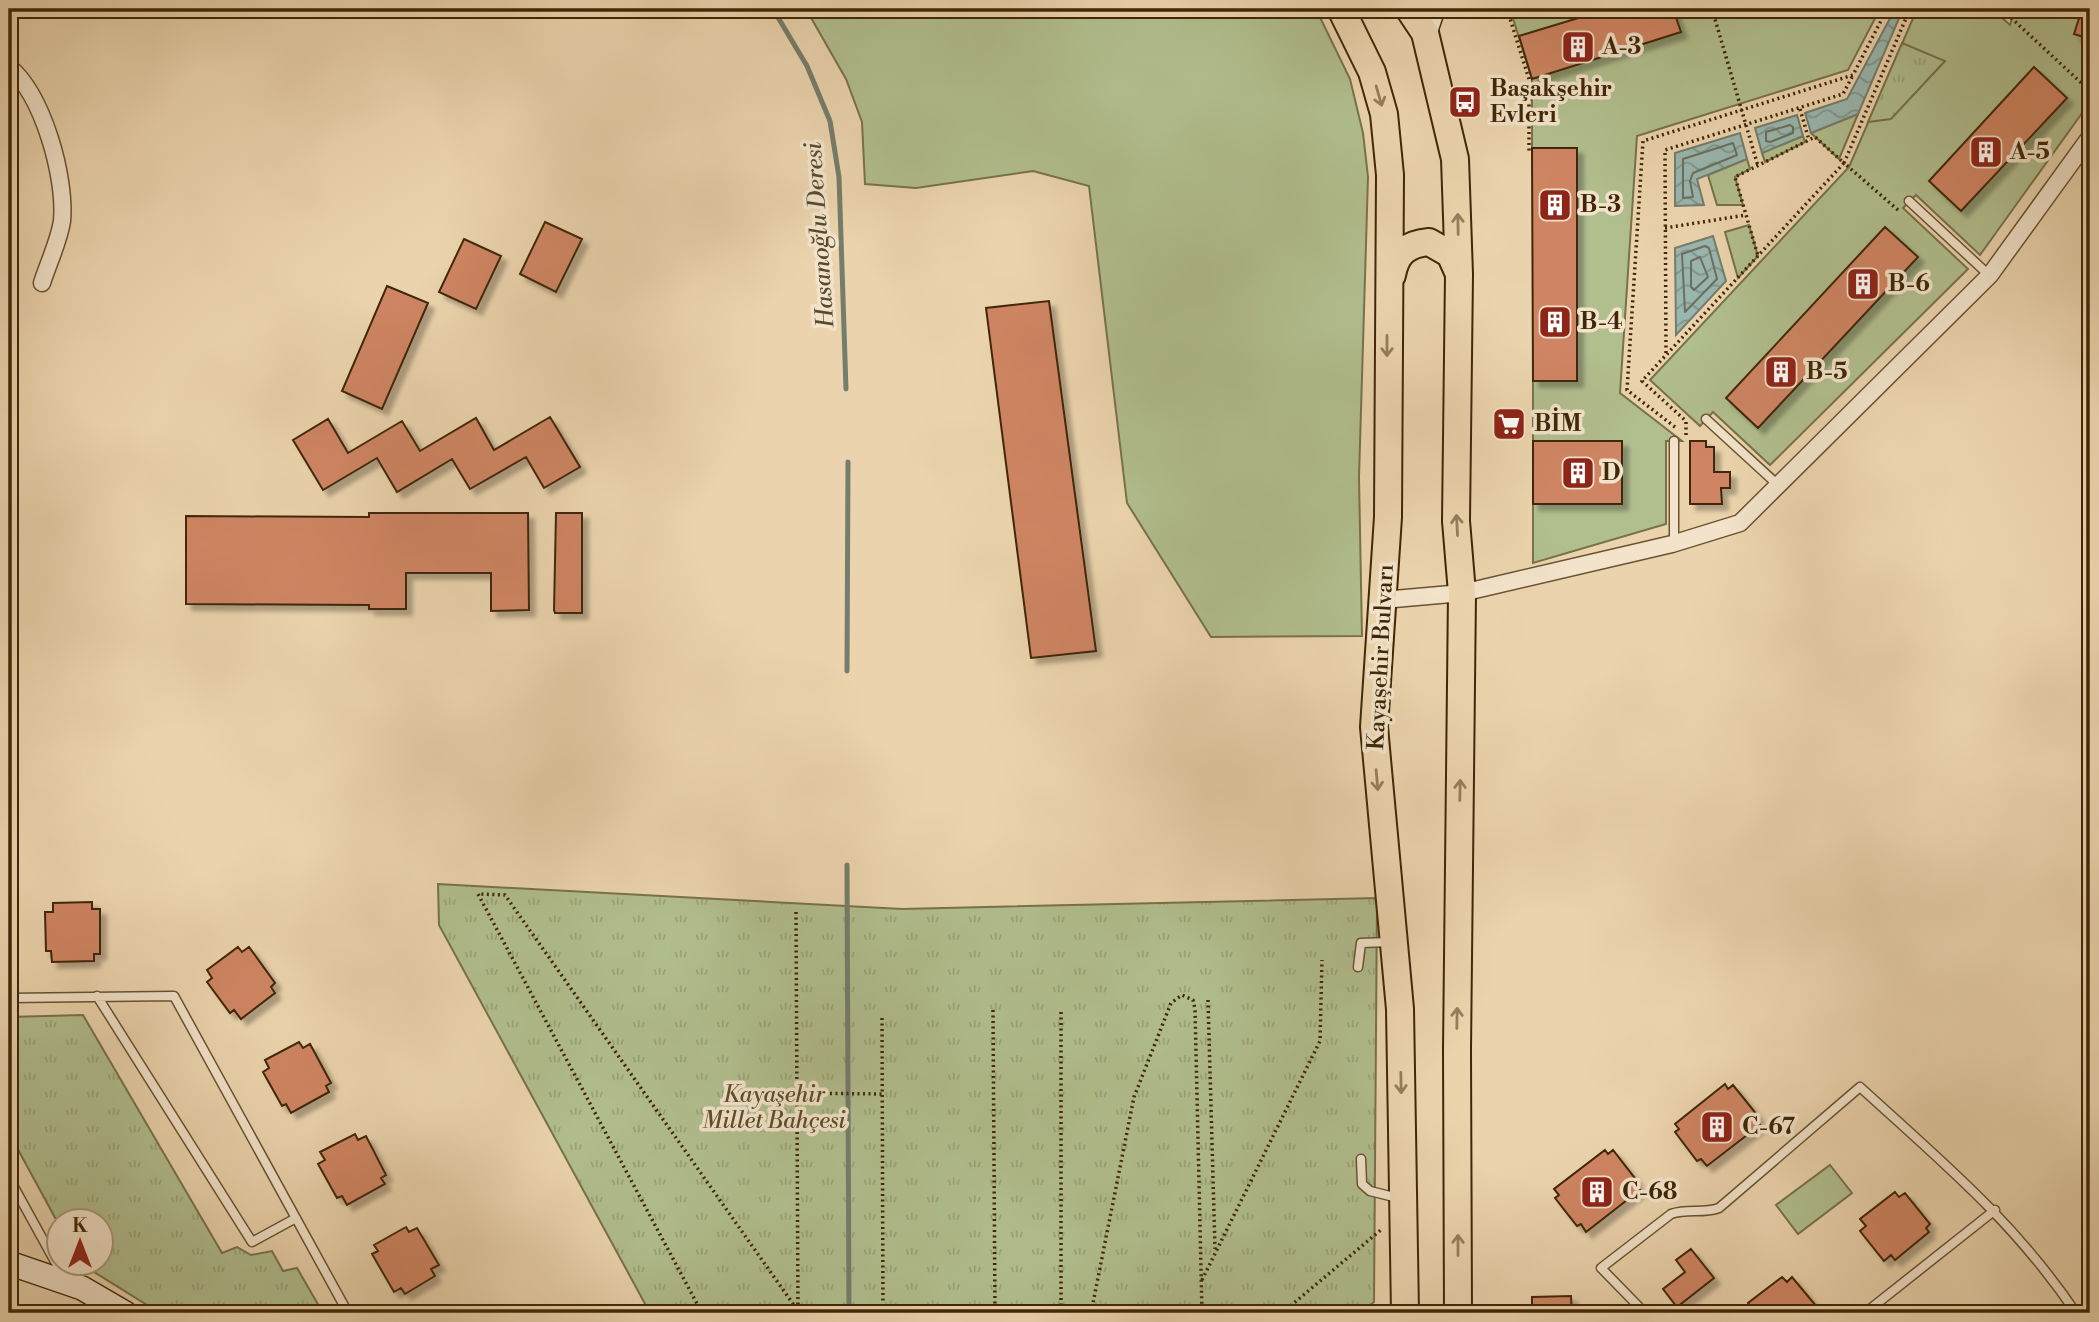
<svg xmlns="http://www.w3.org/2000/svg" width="2099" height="1322" font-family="'Libre Bodoni',serif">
<defs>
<pattern id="park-tufts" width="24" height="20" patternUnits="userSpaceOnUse" patternTransform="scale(1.75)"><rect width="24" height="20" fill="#b1be8e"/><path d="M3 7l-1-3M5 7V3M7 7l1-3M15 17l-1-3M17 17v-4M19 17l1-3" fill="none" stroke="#99a379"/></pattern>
<pattern id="water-waves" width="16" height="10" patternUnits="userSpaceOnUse" patternTransform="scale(1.75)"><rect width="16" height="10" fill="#99b7b0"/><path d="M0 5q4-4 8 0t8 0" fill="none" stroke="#7e958d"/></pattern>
<filter id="shadow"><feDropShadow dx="6" dy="6" stdDeviation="2" flood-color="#0004"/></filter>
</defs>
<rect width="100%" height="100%" fill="#ebd4ad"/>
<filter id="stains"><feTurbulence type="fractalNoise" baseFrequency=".00286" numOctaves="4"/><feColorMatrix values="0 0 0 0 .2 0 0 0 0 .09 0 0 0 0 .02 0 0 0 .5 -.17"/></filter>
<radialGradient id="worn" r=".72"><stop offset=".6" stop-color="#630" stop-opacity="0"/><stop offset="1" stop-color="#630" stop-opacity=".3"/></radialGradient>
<path fill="#b1be8e" stroke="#78724a" stroke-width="2" d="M806,9H1316L1350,79L1363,133L1368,177L1359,477L1362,636L1211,637L1127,503L1089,186L1033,171L916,188L865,184L862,122L846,79Z
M1510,9H1880L1848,70L1637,136L1620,393L1682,441H1666V524L1533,563V504H1622V441H1533V381H1577V149L1532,148V79Z
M1917,9H1992L2010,25L2015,9H2090V102L1980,255L1916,195L1903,208L1968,269L1770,465L1713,412L1700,426L1650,380L1849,167Z
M1858,114L1839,159L1811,133Z
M1803,136L1805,142L1765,162L1762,153Z
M1747,159L1750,169L1735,177L1743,205H1717L1708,175Z
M1749,225L1758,256L1738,278L1725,232Z
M1830,1165L1852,1193L1798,1234L1776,1205Z"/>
<path fill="url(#park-tufts)" stroke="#78724a" stroke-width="2" d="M1902,43L1945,61L1891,119L1868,122Z
M438,884L902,909L1377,898L1374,1302L1358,1313H650L439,925Z
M83,1015L222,1253L237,1247L251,1255L272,1251L283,1271L297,1268L323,1313H160L81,1264L102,1262V1220H60L59,1225L9,1133V1017Z"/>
<path fill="url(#water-waves)" stroke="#757d6c" stroke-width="2" d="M1895,9H1903L1858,114L1811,133L1805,113L1847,99Z
M1797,115L1803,136L1762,153L1755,128Z
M1740,133L1747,159L1697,179L1704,205L1675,206V153Z
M1713,236L1726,281L1676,335L1675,248Z"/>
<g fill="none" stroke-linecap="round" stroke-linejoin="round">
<path stroke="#6c6f5c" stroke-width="2" d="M1790,125L1793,127V133L1770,142L1766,141V132Z
M1733,143L1737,155L1693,173L1690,181L1693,197L1683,198V159Z
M1705,246L1709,248L1717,279L1685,312L1682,254Z
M1700,257L1708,277L1694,290L1691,287V261Z"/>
<path stroke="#757d6c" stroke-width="5" d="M773,9L807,66L830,121L839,177L846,389
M847,671L848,462
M847,865L849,1313"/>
</g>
<path fill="#cf8563" stroke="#3f2707" stroke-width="2" filter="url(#shadow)" d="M1608,9H1673L1681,32L1532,79L1519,36Z
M2082,9H2090V39L2074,34Z
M2034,67L2067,98L1961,211L1929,181Z
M1532,148H1577V381H1533Z
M545,222L582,239L556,292L520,274Z
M1885,227L1918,257L1758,428L1726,398Z
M464,239L501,256L476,309L439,292Z
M387,286L428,303L382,409L342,391Z
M1049,301L1096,651L1031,658L986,308Z
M550,417L580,467L544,488L526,457L470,489L452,459L397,492L377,458L323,490L293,440L328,419L348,453L402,421L420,451L476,418L494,450Z
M1533,441H1622V504H1533Z
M1690,441H1706V447H1714V472H1730V488H1721L1722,504H1690Z
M369,513H528L529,610L491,611V573H406V609H369V605L186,604V516L369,517Z
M556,513H582V613H555L554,610Z
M92,902V909H100V954H94V961L52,962L51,951H46L45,912H53V903Z
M238,947L242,952L249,947L275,983L271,987L275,993L241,1019L234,1010L230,1013L207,982L212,978L207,970Z
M299,1042L303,1048L310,1044L331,1083L326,1086L329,1092L291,1113L286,1104L282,1106L263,1072L269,1068L265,1060Z
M1725,1084L1728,1089L1733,1085L1758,1116L1755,1118L1760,1125L1707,1166L1701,1159L1697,1161L1675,1132L1679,1129L1675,1124Z
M355,1134L358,1140L366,1136L386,1175L381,1178L385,1184L347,1205L342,1196L337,1198L318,1164L325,1160L320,1152Z
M1605,1150L1608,1154L1613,1150L1637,1181L1634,1184L1640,1190L1586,1232L1581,1224L1577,1226L1555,1198L1559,1195L1554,1189Z
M1895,1192L1899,1197L1905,1193L1930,1224L1926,1228L1929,1232L1895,1260L1891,1255L1884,1261L1860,1231L1866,1226L1860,1219Z
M406,1227L409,1232L417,1228L439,1265L431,1269L435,1276L405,1294L401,1288L394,1292L372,1254L378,1251L374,1245Z
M1691,1249L1714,1278L1677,1307L1663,1289L1685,1272L1676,1260Z
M1782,1277L1787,1282L1792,1277L1822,1313H1756L1748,1303Z
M1571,1296L1572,1313H1532V1297Z"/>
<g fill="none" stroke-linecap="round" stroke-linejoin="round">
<defs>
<path id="lane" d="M1909,201L1990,276
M1706,419L1778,485
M1674,441V543
M1358,967L1361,943L1391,942
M97,996L252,1242L296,1218
M9,998L174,996L348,1313
M1361,1159L1362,1184L1370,1191L1398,1198
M9,1178L63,1276
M1645,1313L1601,1268L1671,1214C1687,1208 1703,1214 1719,1208L1860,1087C1941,1161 2014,1221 2076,1313
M1865,1313L1995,1210"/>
<path id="street" d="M9,67C43,95 66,177 62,221C59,241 48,264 42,283
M1383,600L1462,593L1672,544L1740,523L1990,275L2090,137"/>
<path id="secondary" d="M1425,33L1433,9
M9,1263L82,1288L125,1313"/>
<path id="primary" d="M1341,9L1372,72L1384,114L1390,175L1388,517L1374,727L1400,1009L1405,1313
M1409,9L1425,33L1455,159L1459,274L1456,521L1462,593L1457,1050L1458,1313
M1392,275C1396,253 1407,244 1429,242L1450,254L1459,274"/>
</defs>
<use href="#lane" stroke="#6a5230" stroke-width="11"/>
<use href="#street" stroke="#6a5230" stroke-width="19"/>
<use href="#secondary" stroke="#3f2707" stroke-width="26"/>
<use href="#primary" stroke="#3f2707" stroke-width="30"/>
<path stroke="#3f2707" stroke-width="3.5" stroke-dasharray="2 3.5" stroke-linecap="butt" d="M1507,9L1529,79V152
M1712,9L1758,166
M2009,9L2007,14L2090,91
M1800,109L1809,140
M1898,210L1844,163L1910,9
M1665,228L1746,215
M1666,353L1665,150L1843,94L1852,77
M1675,427L1627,390L1643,141L1853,75L1887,9
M1686,435V421L1642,381L1844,163L1815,137L1735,177L1758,256
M796,912L798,1309
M1208,1000L1215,1249
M993,1010L995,1313
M1061,1012V1313
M882,1018L883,1313
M797,1093L882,1094
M1202,1280L1320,1041L1322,960
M1203,1305L1210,1313
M702,1313L478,894L505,895L798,1311
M1091,1313L1134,1097L1171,1003L1182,995L1193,1000L1195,1009L1202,1313
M1282,1313L1382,1229"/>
<use href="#lane" stroke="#f2e3ca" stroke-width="8"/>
<use href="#street" stroke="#f2e3ca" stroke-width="16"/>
<use href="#secondary" stroke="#f2e3ca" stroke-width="23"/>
<use href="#primary" stroke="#ebd4ad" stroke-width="26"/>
</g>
<defs><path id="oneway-shaft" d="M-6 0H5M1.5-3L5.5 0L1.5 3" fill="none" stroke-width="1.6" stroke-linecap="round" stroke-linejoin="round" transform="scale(1.75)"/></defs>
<g stroke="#957e5a">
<use href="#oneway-shaft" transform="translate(1379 96) rotate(74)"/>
<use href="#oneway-shaft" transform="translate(1458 224) rotate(-91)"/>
<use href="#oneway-shaft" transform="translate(1387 346) rotate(90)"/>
<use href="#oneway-shaft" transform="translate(1457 525) rotate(-93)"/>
<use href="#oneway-shaft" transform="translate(1377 780) rotate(85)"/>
<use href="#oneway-shaft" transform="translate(1460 790) rotate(-89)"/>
<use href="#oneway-shaft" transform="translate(1457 1018) rotate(-89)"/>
<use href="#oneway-shaft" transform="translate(1401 1083) rotate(89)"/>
<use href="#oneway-shaft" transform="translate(1458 1245) rotate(-90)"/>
</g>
<defs>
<symbol id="building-square" viewBox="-11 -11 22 22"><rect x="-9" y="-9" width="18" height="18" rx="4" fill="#8f2418" stroke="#f2e3ca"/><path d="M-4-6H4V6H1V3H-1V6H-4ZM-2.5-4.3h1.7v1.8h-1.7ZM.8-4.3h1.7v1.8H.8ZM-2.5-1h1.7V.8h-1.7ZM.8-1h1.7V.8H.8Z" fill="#fff"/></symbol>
<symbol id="bus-square" viewBox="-11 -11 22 22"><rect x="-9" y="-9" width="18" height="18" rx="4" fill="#8f2418" stroke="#f2e3ca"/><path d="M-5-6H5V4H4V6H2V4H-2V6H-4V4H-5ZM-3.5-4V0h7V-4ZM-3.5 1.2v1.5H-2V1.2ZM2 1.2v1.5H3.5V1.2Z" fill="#fff"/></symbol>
<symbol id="supermarket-square" viewBox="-11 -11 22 22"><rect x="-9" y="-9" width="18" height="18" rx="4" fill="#8f2418" stroke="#f2e3ca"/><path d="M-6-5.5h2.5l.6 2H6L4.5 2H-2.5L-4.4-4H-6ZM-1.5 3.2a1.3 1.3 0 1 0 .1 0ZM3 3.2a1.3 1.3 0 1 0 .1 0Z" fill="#fff"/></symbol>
</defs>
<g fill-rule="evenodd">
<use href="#building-square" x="1559" y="28" width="38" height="38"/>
<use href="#bus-square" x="1446" y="83" width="38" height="38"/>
<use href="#building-square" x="1967" y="133" width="38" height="38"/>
<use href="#building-square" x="1536" y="186" width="38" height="38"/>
<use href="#building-square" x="1844" y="265" width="38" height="38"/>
<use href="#building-square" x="1536" y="303" width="38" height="38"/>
<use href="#building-square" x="1762" y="353" width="38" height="38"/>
<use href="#supermarket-square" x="1490" y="405" width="38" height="38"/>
<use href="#building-square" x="1559" y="454" width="38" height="38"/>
<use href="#building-square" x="1698" y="1108" width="38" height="38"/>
<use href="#building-square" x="1578" y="1173" width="38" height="38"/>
</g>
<g text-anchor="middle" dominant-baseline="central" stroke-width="7" stroke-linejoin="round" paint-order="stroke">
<g font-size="23" font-weight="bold" fill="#3f2707" stroke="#f2e3ca" text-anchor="start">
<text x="1602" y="47">A-3</text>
<text x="1490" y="89">Başakşehir<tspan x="1490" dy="26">Evleri</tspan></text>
<text x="2010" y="152">A-5</text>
<text x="1580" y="205">B-3</text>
<text x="1888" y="284">B-6</text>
<text x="1580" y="322">B-4</text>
<text x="1806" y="372">B-5</text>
<text x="1534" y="424">BİM</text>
<text x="1602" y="473">D</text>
<text x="1742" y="1127">C-67</text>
<text x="1622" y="1192">C-68</text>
</g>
<g font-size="23" fill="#3f2707" stroke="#f2e3ca">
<text transform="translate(1381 657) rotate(-87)">Kayaşehir Bulvarı</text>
</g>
<g font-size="23" font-style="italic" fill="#5c4d29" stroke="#f2e3ca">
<text x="774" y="1095">Kayaşehir<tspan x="774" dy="26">Millet Bahçesi</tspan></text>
</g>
<g font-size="24" font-style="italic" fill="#564b31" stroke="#f2e3ca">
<text transform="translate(820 235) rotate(-94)">Hasanoğlu Deresi</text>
</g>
</g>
<rect width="2099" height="1322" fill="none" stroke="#ebd4ad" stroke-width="35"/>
<rect x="10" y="10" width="2078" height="1301" fill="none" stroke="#3f2707" stroke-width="3.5"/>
<rect x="18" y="18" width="2064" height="1287" fill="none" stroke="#3f2707" stroke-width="2"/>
<g transform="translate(80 1242)"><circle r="33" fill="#f2e3ca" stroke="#aa987c" stroke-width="2"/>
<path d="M0-5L12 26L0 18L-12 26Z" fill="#8f2418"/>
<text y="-10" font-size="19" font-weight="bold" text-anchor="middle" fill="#3f2707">K</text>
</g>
<rect width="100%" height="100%" filter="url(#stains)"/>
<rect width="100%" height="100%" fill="url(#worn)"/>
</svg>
